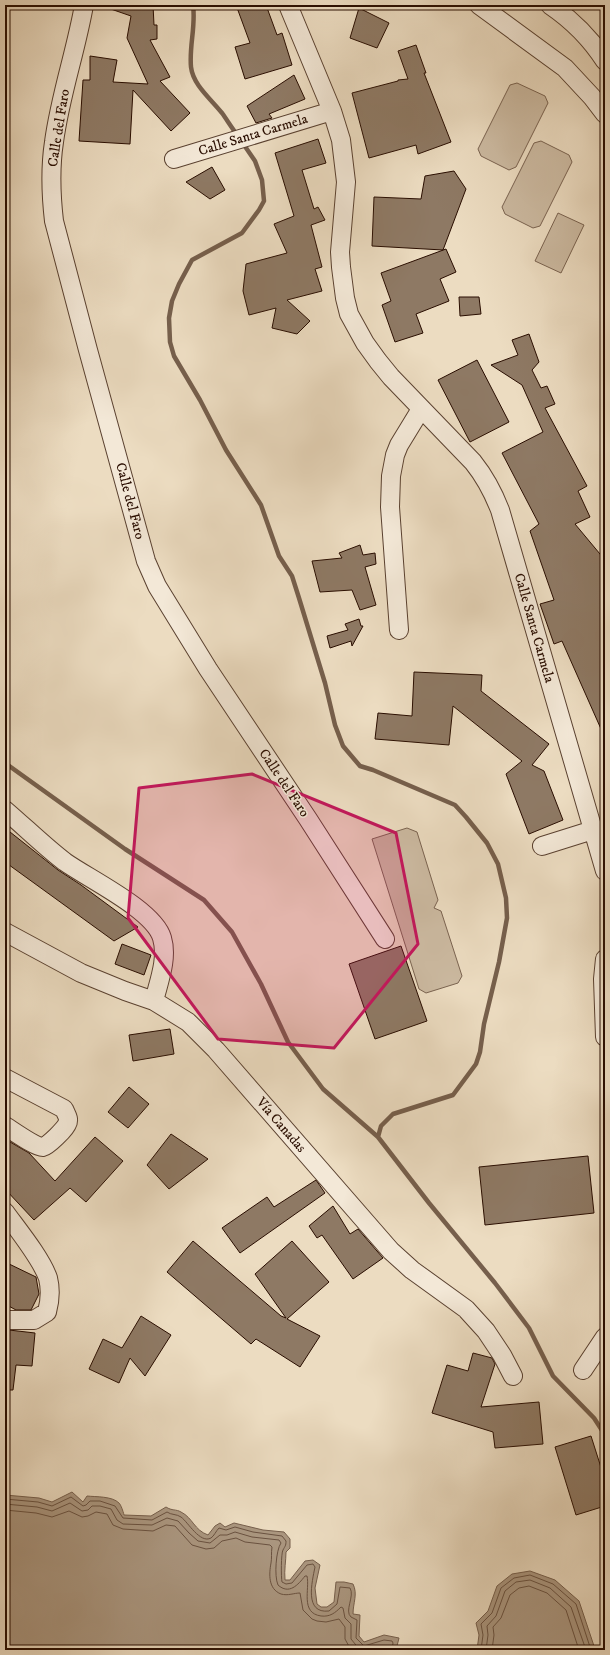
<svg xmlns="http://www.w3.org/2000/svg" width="610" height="1655" font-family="'IM FELL DW Pica',serif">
<rect width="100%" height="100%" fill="#ecdcc1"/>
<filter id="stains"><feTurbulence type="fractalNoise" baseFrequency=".005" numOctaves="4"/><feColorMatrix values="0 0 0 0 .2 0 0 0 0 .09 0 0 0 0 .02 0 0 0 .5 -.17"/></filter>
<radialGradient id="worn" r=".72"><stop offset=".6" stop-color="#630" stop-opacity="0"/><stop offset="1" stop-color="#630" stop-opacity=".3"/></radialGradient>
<path fill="#cbb9a0" stroke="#7a6350" d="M517,83L545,96L548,103L516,167L509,170L481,156L478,149L510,85Z
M541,141L569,155L572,162L540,226L533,228L505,214L502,207L534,143Z
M558,213L584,225L561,273L535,261Z
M407,828L417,832L438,900L434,908L441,911L462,976L458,983L426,993L419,989L372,839Z"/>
<path fill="#aa967f" stroke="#765f4c" d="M72,1492L83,1502L87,1496C96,1497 112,1496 119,1503C121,1505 123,1511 124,1515L151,1516L166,1507C172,1511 176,1509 181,1512C193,1518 194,1530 208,1535L215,1526L220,1523L225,1527L234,1523L263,1530L284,1532L290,1539V1548L286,1552C286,1561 284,1570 285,1580H290L305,1561L313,1560L320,1565L315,1588L317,1604L321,1607H327L334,1602L336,1582H344L353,1584C358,1594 353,1603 353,1614L360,1615L359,1636L364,1642L384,1635L399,1638L396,1650H5V1495L39,1498L52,1502Z
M530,1571L555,1580L579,1601L594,1646L605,1650H477L479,1635L476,1623L488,1611L497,1586L512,1574Z"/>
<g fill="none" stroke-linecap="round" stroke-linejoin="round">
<path stroke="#6a5240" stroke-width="1" d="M5,1499L38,1502L52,1506L71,1497L83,1506L86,1505L90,1501H100L115,1506L123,1518L152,1520L167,1512C171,1515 177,1514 181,1517C188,1522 200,1544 211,1538C214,1536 216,1531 219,1528L226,1530L235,1527L253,1532L282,1536L286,1541C286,1546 285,1546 283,1550C281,1553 281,1578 282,1582L286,1584L292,1583L307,1565L313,1564L315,1567C312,1582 304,1614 329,1611L337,1604L340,1587L350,1588C355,1596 344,1611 351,1617C353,1618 355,1619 357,1620L356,1638L364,1646L384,1640L392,1641L393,1643L392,1650
M5,1504L37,1507L52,1511L70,1503L82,1511L88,1510L92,1506H100L111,1509L117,1520L123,1524L152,1525L167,1518L178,1521L189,1533L198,1541L210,1543L220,1535H227L235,1532L252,1537L279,1540L281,1543C276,1550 274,1576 278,1585C289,1595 298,1585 305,1576H307C310,1589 300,1613 321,1616C330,1617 335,1613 341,1607L343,1608L345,1618L351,1624V1639L360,1650
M5,1510L36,1513L52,1517L69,1511L82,1517L88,1516L96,1512L107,1514L113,1525L123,1529L153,1531L166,1525L175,1526L192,1545L206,1549L214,1548L222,1541L236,1538L245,1542L270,1545L272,1547C271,1553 272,1558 271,1563C269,1574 268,1589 281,1594C288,1596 294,1593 300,1593L303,1610L312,1619L317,1621L326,1622L339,1619L345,1627V1639L351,1650
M481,1650L483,1635L481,1624L492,1613L501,1588L514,1578L530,1575L553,1584L576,1604L590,1647L593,1650
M486,1650L488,1635L487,1626L496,1616L505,1591L516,1582L530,1580L550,1588L571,1607L586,1650
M492,1650L494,1635L493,1627L501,1618L510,1595L519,1588L529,1586L547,1593L566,1610L579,1650"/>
<path stroke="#765f4c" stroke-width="4.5" d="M193,5C196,26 189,46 191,67C193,85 211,99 222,113C227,120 232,128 238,136
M242,142L255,161L262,180L264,201L259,210L242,233L192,260L179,284L172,301L169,318L170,342L174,356L200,400L226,450L261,505L279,556L292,576L299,598L325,683L335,725L343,746L360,766L373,770L455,805L466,817L487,843L498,864L506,898L507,918L499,962L484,1024L480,1052L476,1064L453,1095L393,1114L381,1126L378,1137
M5,763L125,849L204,900L232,932L261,984L288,1042L323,1089L378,1137L429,1203L495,1283L529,1328L553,1376L594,1418L605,1435"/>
</g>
<path fill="#8e7964" stroke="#290d00" d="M105,5H153L154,25H157V39L150,40L170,77L160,81L190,113L171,131L133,90L130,144L79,141L83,80H90V56L117,60L113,82L148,84L127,38L131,16L105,7Z
M236,5H266L277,35L282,33L292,65L245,79L235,47L250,43Z
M359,8L389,23L377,48L350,38Z
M416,45L426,73H424L451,142L418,154L416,145L369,158L352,93L398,81V80L408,79L398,51Z
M294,75L305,99L269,114L272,118L256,123L247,106Z
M318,139L326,163L302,170L314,209L318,207L325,220L311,225L322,267L315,269L322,291L287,300L310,321L297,334L272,328L276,308L249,315L243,291L246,264L287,253L274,224L294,216L275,153Z
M212,167L225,190L210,199L186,182Z
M454,171L466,189L443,250L372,246L374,197L421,199L425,176Z
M446,249L456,272L440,279L449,301L416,314L423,333L395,342L382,305L391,301L381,273Z
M459,297H479L481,314L460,316Z
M529,334L539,362L532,370L541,388L547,386L555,404L545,408L587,486L578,491L590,517L575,524L605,560V738L562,641L554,644L540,604L554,600L530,531L539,524L502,453L543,432L522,385L491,365L518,355L512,340Z
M477,360L509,422L470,442L438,380Z
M360,545L363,555L375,553L376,564L365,567L376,605L360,610L352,590L320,592L312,561L342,558L339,553Z
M359,619L361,626H363L352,646L351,641L330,648L327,636L348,630L345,624Z
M414,672L482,675L481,691L549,744L532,765L544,771L563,820L529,834L506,774L522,761L453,706L449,745L375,739L378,713L412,716Z
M5,828L58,870L81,885L138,927L114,941L5,862Z
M122,944L151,955L144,975L115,964Z
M401,946L427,1021L375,1039L349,964Z
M170,1029L174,1054L133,1061L129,1035Z
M129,1087L149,1104L128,1128L108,1112Z
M171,1134L208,1159L169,1189L147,1165Z
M95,1137L123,1161L86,1202L70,1188L34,1220L5,1189V1139L29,1153L55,1181Z
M588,1156L594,1213L485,1225L479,1167Z
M316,1180L325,1193L240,1253L222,1228L267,1197L274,1207Z
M333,1206L350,1234L358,1229L383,1258L353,1279L322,1235L317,1238L309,1226Z
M193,1241L281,1316L286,1318L255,1274L292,1241L329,1282L287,1319L320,1336L300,1367L256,1339L251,1344L167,1272Z
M5,1262L36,1277L39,1294L31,1310H16L5,1304Z
M141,1316L171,1335L145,1376L130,1358L119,1383L89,1369L103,1339L122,1348Z
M9,1330L35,1333L32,1366L16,1365L13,1390H5V1341L7,1342Z
M473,1353L492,1358L495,1364L481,1407L539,1402L543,1444L495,1448L493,1432L432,1413L447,1365L468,1371Z
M591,1436L605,1480V1506L576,1515L555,1447Z"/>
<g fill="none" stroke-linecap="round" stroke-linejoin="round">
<defs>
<path id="street" d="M84,5C76,51 60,96 54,142C50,168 51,195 54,221L88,350L146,561L157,586L208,669L308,819L385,939
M288,5L332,111L341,140L346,182L340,252L341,267L345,298L349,314L365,343L378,361L391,377L473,462C485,477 493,492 500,510L605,871
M479,5L565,68L592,97L605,114
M550,5C572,20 591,39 605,61
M174,159L332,111
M399,630L390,507L391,476L395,455L399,445L421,409
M5,810C25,827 44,846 65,862C89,879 154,910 162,938C168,958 159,981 154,1001
M542,846L593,830
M5,932L81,973L125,991L154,1001L188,1022L216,1050L391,1251L412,1270L466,1309L486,1331L502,1355L513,1376
M605,959L603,979L605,1037
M5,1078L64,1109C66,1114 70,1119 67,1124C66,1128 48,1146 43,1147C35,1147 13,1131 5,1126
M5,1212C18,1230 41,1258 48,1278C51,1290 50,1301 47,1312L34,1320H5
M583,1370L605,1337"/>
</defs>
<use href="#street" stroke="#5a4130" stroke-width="20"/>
<use href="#street" stroke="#f3e8d7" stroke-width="18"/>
</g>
<path fill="#c2185b" fill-opacity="0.2" stroke="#c2185b" stroke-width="3" stroke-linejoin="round" d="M252,774L396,833L418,944L334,1048L218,1039L128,918L139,788Z"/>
<g text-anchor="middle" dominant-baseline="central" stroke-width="3" stroke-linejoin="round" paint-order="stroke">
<g font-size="14" fill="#290d00" stroke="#f3e8d7">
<text transform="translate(59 128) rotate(-81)">Calle del Faro</text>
<text transform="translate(253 135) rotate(-17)">Calle Santa Carmela</text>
<text transform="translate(130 501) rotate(75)">Calle del Faro</text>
<text transform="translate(534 628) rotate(74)">Calle Santa Carmela</text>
<text transform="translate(284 783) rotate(56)">Calle del Faro</text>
<text transform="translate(281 1125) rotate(49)">Vía Canadas</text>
</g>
</g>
<rect width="610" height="1655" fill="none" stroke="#ecdcc1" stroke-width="20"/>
<rect x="6" y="6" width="598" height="1643" fill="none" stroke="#290d00" stroke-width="2"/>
<rect x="10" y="10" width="590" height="1635" fill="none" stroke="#290d00"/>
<rect width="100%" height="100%" filter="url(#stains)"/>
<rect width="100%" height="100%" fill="url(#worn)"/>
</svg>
